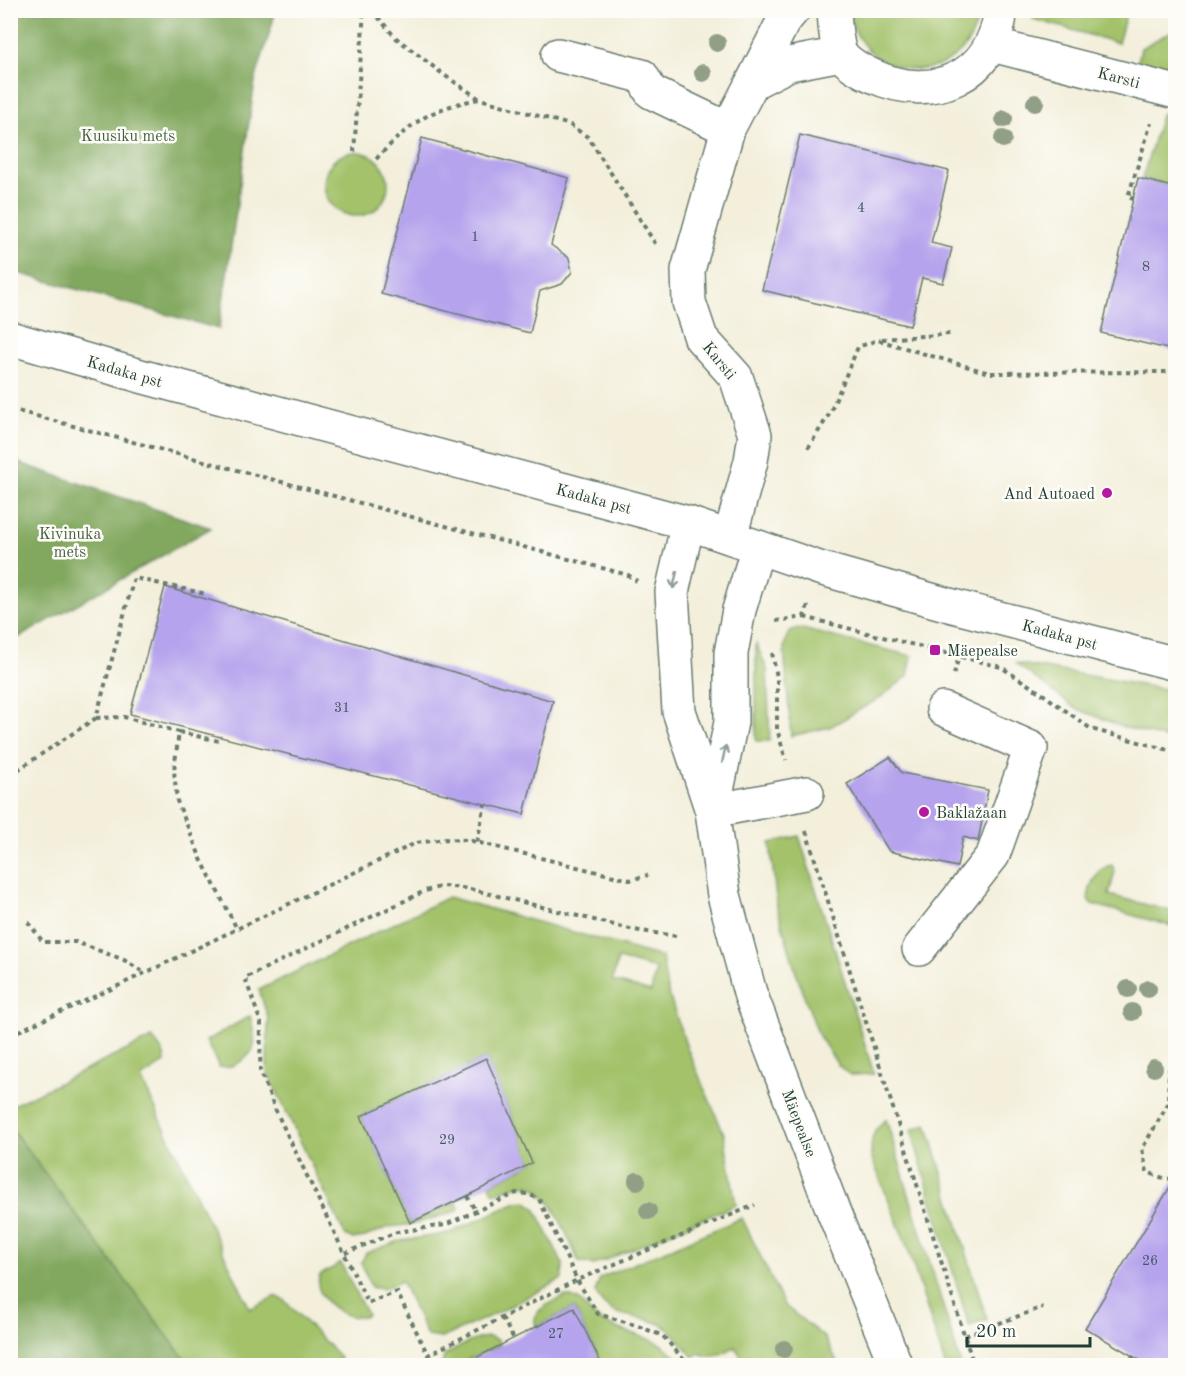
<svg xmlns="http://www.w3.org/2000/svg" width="1186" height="1376" font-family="'Old Standard TT',serif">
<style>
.green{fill:#a3c26a;stroke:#61804f;stroke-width:1.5;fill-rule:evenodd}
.forest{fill:#82a85e;stroke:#507249;stroke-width:1.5}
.building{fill:#b5a3ed}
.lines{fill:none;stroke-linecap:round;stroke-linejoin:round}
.minor-casing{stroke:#697b6e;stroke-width:36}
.major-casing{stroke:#697b6e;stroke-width:36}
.path{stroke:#697b6e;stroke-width:4;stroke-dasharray:4.5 4.5;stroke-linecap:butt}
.minor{stroke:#fff;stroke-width:33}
.major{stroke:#fff;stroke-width:33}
.tree{fill:#919f87}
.oneway{stroke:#8f9e9a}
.poi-dot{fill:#b5179e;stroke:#fdfcf7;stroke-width:2}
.labels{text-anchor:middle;stroke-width:5;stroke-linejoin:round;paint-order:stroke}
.number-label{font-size:14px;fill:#445662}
.street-label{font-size:16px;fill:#1f3d34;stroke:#fdfcf7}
.park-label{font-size:16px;fill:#405e42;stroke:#fdfcf7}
.poi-label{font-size:16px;fill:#1f3d34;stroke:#fdfcf7;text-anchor:start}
</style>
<rect width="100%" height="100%" fill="#fdfcf7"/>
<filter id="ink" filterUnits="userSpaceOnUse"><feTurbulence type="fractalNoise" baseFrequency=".0167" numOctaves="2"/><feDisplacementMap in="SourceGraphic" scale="12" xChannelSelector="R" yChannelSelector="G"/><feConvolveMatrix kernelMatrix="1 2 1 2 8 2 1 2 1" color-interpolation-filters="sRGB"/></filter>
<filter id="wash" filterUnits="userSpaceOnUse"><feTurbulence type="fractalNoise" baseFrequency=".008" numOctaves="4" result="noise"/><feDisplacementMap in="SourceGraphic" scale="24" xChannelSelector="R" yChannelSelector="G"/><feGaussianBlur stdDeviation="1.35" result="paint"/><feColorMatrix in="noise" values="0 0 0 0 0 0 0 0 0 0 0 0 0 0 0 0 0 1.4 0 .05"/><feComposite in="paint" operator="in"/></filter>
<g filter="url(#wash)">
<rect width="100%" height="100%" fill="#f3efdb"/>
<path class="green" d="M 850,11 L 980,11 C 977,23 974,34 966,45 C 941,79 889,76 864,45 C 856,35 850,23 850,11 Z
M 1034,11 L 1034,10 L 1127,11 L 1118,43 L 1033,19 Z
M 1174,30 L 1175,30 L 1175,76 L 1137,66 L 1141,48 Z
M 1162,113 L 1175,116 L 1175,188 L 1142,179 Z
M324 184a32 32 0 1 1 64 0a32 32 0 1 1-64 0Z
M 798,628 L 912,656 L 908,676 L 880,698 L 830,727 L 791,736 L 784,648 C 786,637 787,632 798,628 Z
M 756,643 L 767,669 L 770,741 L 756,741 Z
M 1015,663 L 1175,691 L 1175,741 L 1123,727 L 1075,708 Z
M 799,836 L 874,1074 L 850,1075 L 838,1065 L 819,1036 L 797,976 L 777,907 L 770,843 Z
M 1112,865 L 1115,871 L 1109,895 L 1175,912 L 1175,927 L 1092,904 L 1088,900 C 1089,886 1097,867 1112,865 Z
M 448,897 L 662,957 L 667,989 L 687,1048 L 724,1134 L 736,1205 L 594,1265 L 579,1262 C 568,1240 551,1186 524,1185 C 516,1184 505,1190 497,1193 L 493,1192 L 490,1185 L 532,1163 L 486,1058 L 361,1116 L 410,1223 L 456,1202 L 459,1208 L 457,1211 L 414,1224 L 389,1227 L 365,1237 L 353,1239 L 345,1235 L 267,1071 L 268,1018 L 259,990 ZM 618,959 L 656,969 L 651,992 L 612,981 Z
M 250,1016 C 255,1037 261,1051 238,1063 C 232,1067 227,1068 219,1067 L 206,1041 Z
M 152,1038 C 158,1045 165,1052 165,1062 L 141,1078 L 250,1309 L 276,1296 L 284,1300 L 340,1357 L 339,1364 L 336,1365 L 189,1365 L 11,1128 L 11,1106 Z
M 886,1119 L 961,1365 L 945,1365 L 909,1252 L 871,1156 C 871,1137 872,1132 886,1119 Z
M 927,1124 L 987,1320 L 969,1326 L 911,1130 Z
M 526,1201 L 535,1208 L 563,1264 L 562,1279 L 499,1312 L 442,1338 L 427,1336 L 401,1281 C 390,1287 384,1291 371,1287 L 361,1263 L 366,1253 L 399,1241 L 450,1233 L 517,1202 Z
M 742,1218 L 784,1305 L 825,1338 L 839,1365 L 747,1365 L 735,1347 C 722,1353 713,1361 699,1353 L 693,1357 C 683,1346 674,1330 660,1324 C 633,1312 611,1322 595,1292 L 600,1278 Z
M 341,1263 L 367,1315 C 349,1323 321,1304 318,1285 C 318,1281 319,1278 320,1275 Z
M 565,1296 C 583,1297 584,1310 598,1319 C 615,1330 635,1333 654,1341 C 666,1346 674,1354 683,1363 L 679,1366 L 602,1365 L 574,1308 L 536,1327 C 530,1309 552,1303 565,1296 Z
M 489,1337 L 497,1340 L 500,1345 L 456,1365 L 442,1365 L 444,1356 C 458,1348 472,1338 489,1337 Z"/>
<path class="forest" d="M 10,11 L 276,11 L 255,81 L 219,329 L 11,271 Z
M 11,460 L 211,528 L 11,642 Z
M 11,1128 L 189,1365 L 11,1365 Z"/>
<g id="blocks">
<path class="building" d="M 800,135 L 949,171 L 931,243 L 952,248 L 943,283 L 922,278 L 910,326 L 762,290 Z
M 422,138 L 569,178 L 551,245 L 569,258 L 572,272 L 562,284 L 540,291 L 530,333 L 381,294 Z
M 1138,178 L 1176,188 L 1176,351 L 1101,333 Z
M 165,587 L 553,701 L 524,814 L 130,714 Z
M 890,757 L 902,773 L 988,790 L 978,841 L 963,837 L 957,867 L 889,851 L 847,784 Z
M 486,1058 L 532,1163 L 467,1196 L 410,1223 L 361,1116 Z
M 1176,1177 L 1176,1365 L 1148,1365 L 1085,1328 Z
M 574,1308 L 602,1365 L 462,1365 L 536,1327 Z"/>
</g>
</g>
<g filter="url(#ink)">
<use href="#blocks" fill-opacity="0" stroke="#697b6e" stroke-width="1.5"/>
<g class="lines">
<defs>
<path id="minor" d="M 793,10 L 783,22 L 752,83 L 789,64 L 841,54
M 834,10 C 835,24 835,39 840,52 C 845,62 863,72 873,76 C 932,103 993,78 1001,10
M 992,45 L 1176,92
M 558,55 L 642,76 L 651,92 L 728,129
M 688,523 L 672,592 L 679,711 L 712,811 L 724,895 L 750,993 L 834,1213 L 896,1366
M 730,537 L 751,461 L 755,435 L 736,377 L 701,338 L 689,302 L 688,270 L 728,129 L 752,83
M 713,810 L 731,722 L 731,653 L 739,610 L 758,547
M 712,811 L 807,793
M 919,949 L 993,855 L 1031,748 L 943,709"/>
<path id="major" d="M 10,338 L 144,377 L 688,523 L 819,568 L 949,605 L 1176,664"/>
</defs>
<use href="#minor" class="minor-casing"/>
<use href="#major" class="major-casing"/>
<path class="path" d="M 372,10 L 395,37 L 444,75 L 480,99 L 570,125 L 589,138 L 656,245
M 354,152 L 364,10
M 376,159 C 412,122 428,109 479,99
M 1134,199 L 1128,197 L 1151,123
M 882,339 L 950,334
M 10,409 L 628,575 L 637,581
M 808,448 L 830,413 L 858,347 L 878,340 L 989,373 L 1176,372
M 804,617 L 1001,667 L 1044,695 L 1091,729 L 1176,752
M 776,621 L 804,617 L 808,605
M 772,653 L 777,677 L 777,729 L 786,760
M 954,674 L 959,656
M 96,718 L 124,717 L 179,732 L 174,770 L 177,801 L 201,859 L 237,929
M 179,732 L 219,741 L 220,736
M 10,775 L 96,718 L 134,578 L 206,594
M 806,831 L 974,1366
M 477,842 L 485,804
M 28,922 L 43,942 L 76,942 L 124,960 L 145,973
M 676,936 L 634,930 L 470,889 L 443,886 L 425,891 L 245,978 L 261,1023 L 260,1071 L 274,1107 L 368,1303 L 397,1292 L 428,1355 L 577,1280 L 755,1205
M 10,1035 L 120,985 L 416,843 L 445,839 L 468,840 L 630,880 L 648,875
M 1176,1060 L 1169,1070 L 1168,1104 L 1142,1149 L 1147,1172 L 1166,1179 L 1176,1178
M 467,1196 L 476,1212
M 345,1253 L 397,1232 L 445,1225 L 516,1193 L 528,1194 L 539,1199 L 577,1280 L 598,1314 L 638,1326 L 663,1336 L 685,1361
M 502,1318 L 514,1339
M 965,1336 L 1043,1307
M 1127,1366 L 1133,1356"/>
<use href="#minor" class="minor"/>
<use href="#major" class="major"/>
</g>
<g class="tree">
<circle cx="717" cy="43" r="9"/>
<circle cx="703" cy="73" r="9"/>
<circle cx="1035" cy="103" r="9"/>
<circle cx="1004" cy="119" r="9"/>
<circle cx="1003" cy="139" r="9"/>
<circle cx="1128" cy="989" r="9"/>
<circle cx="1148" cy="989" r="9"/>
<circle cx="1132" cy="1012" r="9"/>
<circle cx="1154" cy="1068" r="9"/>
<circle cx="637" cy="1181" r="9"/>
<circle cx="648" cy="1211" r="9"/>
<circle cx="784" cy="1349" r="9"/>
</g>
<defs><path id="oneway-shaft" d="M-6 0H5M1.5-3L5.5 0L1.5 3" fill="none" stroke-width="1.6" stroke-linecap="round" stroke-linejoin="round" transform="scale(1.5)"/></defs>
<g class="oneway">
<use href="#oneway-shaft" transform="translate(675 580) rotate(103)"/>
<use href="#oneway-shaft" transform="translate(724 754) rotate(-78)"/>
</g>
</g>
<g class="poi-dot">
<circle cx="1107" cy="493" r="6"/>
<rect x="929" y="644" width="12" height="12" rx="3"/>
<circle cx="924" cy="812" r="6"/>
</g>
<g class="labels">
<g class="number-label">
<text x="861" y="212">4</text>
<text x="475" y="241">1</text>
<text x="1146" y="271">8</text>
<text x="342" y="712">31</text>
<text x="447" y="1144">29</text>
<text x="1150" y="1265">26</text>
<text x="556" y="1338">27</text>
</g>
<g class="street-label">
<text transform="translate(1119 77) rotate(15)" y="6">Karsti</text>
<text transform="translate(720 360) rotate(51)" y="6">Karsti</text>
<text transform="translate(125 371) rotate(16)" y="6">Kadaka pst</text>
<text transform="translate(594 498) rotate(15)" y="6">Kadaka pst</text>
<text transform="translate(1060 634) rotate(15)" y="6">Kadaka pst</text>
<text transform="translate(800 1123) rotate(69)" y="6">Mäepealse</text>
</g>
<g class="park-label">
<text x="128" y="141">Kuusiku mets</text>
<text x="70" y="539">Kivinuka<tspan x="70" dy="18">mets</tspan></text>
</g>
<g class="poi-label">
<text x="1095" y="499" text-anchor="end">And Autoaed</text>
<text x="947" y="656">Mäepealse</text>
<text x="936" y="818">Baklažaan</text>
</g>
</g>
<rect width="1186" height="1376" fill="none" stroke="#fdfcf7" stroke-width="36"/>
<path d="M967 1337v9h123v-9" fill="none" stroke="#1f3d34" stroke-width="3"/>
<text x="976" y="1337" font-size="18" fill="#1f3d34" stroke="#fdfcf7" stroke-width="4.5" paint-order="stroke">20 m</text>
</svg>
